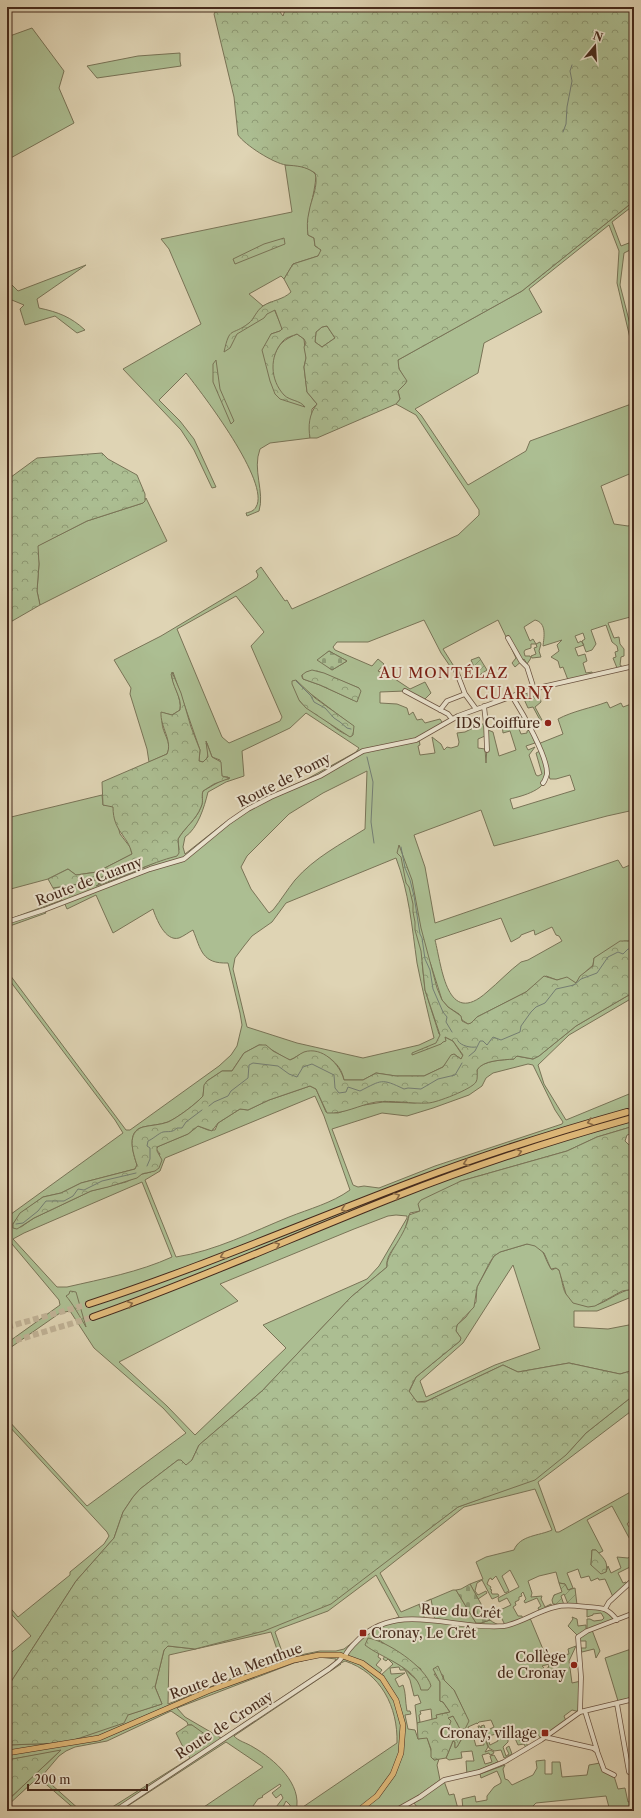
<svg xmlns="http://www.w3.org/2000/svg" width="641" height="1818" font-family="'Libre Caslon Text',serif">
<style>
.green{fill:#acbe92;stroke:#797457;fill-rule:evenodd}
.forest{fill:url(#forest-crowns);stroke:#797457;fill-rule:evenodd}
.cemetery{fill:url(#cemetery-stones);stroke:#797457}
.garden{fill:url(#garden-furrows);stroke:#797457}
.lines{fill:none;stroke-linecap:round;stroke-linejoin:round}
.stream{stroke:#747f75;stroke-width:1}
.highway-tunnel{stroke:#c0b296;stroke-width:6;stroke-dasharray:6 3;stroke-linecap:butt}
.minor-casing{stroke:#6c5442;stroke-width:5.5}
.major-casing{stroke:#462a1c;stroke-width:6}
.highway-casing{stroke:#462a1c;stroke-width:8}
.minor{stroke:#eae3ce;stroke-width:4}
.major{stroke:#e0ba7a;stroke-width:5}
.highway{stroke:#e0ba7a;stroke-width:6}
.oneway{stroke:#8b6b46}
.poi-dot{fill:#8f2418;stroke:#eae3ce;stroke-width:1.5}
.labels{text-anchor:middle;stroke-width:4;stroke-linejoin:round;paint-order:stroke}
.poi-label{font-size:14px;fill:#462a1c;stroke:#eae3ce;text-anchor:end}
.street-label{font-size:14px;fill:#462a1c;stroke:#eae3ce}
.neighbourhood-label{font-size:15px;letter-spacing:1px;fill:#7a1f14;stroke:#eae3ce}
.quarter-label{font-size:16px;letter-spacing:1px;fill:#7a1f14;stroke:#eae3ce}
</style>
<defs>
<pattern id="forest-crowns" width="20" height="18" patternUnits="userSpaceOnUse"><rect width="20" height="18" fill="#acbe92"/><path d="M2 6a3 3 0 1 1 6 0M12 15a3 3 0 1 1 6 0" fill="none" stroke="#8e9b76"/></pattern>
<pattern id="cemetery-stones" width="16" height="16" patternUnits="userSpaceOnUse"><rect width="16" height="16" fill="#acbe92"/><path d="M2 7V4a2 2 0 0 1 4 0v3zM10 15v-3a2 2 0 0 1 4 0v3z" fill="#8e9b76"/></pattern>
<pattern id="garden-furrows" width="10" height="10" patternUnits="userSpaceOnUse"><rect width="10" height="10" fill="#acbe92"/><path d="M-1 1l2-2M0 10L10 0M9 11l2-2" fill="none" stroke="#8e9b76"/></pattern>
</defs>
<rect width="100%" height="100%" fill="#dfd4b4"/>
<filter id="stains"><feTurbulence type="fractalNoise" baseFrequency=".005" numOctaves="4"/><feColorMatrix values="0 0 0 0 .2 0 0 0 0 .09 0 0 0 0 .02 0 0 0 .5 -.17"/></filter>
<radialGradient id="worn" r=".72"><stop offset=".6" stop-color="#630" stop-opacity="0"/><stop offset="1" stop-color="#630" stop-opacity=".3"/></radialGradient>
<path class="green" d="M 32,28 L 64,71 L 59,88 L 74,123 L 7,160 L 7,141 L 10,140 L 7,130 L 7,37 Z
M 180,53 L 180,61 L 181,66 L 97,78 L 87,66 L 138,56 Z
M 285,165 C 296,165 309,166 316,175 C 315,196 306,214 308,235 L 314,238 L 315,246 L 320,248 L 321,252 L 318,256 L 293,264 L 284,279 L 281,276 L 249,294 L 263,306 L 271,302 L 281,325 L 282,329 L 280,331 L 271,334 L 273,359 C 278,344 283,340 297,334 L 304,339 L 306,358 L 304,367 L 307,392 L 317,404 L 312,409 L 310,438 L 270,443 L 260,449 C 252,470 265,492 259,511 L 247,516 L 246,513 C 250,512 254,511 256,507 C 271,483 202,393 186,373 L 159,400 L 180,421 L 194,439 L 216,487 L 212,488 L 194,450 L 181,430 L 123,369 L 201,324 L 169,249 L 161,239 L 292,212 Z
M 634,201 L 634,205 L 612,222 L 621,246 L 634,241 L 634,248 L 624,253 L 620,285 L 634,340 L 634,355 L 617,283 L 619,251 L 609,225 L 529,289 L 542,312 L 484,343 L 478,373 L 415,409 L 421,415 L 468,485 L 526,451 L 530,441 L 634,403 L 634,472 L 601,486 L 614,524 L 628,526 L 634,524 L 634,616 L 608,623 L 614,638 L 619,637 L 620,644 L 624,649 L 624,656 L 621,657 L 620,665 L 623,667 L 617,668 L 613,658 L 616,657 L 615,652 L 618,651 L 617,646 L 612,642 L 606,625 L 591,630 L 596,644 L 592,650 L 586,652 L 582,641 L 585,639 L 583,633 L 575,636 L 578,643 L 581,641 L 584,645 L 575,648 L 578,656 L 585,654 L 587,661 L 583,663 L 586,673 L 592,672 L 593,675 L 568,680 L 563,667 L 560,668 L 558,661 L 551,657 L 559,651 L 557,645 L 562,640 L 543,646 C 544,637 547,623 535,620 L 524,627 L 530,641 L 533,639 L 536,644 L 540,642 L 541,644 L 539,651 L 541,657 L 532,658 L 531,656 L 536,654 L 534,648 L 537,647 L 536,644 L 531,644 L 531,648 L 525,650 L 524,652 L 525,656 L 530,656 L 531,658 L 527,664 L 524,659 L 515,667 L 512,663 L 516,658 L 498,620 L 443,649 L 455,668 L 452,669 L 441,653 L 424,620 L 368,642 L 337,642 L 333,647 L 335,650 L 372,666 L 378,659 L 384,664 L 378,671 L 392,677 L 410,689 L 425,682 L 431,693 L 423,701 L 405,691 L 380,692 L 380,703 L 397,704 L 407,708 L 409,715 L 413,712 L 417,720 L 422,719 L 425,723 L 440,719 L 444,725 L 419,739 L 420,745 L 418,746 L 420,755 L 435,753 L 432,737 L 441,744 L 444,750 L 447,747 L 451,748 L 458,746 L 459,742 L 457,733 L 465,732 L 473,728 L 472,723 L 476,722 L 478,726 L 485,723 L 485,736 L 478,739 L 478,748 L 485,749 L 486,763 L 488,730 L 493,732 L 499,756 L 516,750 L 510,731 L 503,733 L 502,725 L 505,723 L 504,720 L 509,719 L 512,727 L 519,725 L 517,718 L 522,716 L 529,726 L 519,729 L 521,734 L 527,733 L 527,731 L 530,730 L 535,743 L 526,746 L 528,750 L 535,747 L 529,755 L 536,775 L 538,776 L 542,774 L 536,753 L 540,751 C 542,758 546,766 547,773 C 548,790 522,796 510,799 L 513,809 L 575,790 L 570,775 L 556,779 L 550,779 L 538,744 L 563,734 L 558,719 C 573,711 591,708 607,702 L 610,708 L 621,703 L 623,707 L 634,703 L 634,810 L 607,816 L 494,846 L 481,810 L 414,835 L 425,867 L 435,923 L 618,860 L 623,868 L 630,865 L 634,874 L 634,936 L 629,941 L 624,941 L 594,958 L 593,965 L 581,976 L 576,983 C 567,980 568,977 557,980 L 546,976 L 526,992 L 477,1017 L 471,1024 L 468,1024 L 462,1020 L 459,1014 L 448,1007 L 442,1000 L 430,962 L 422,962 L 425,990 L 439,1034 L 453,1041 L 463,1056 L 461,1059 L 454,1054 L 443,1067 L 424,1076 L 396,1076 L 376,1073 L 363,1080 L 344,1080 C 341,1062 322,1049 304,1053 C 299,1054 295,1058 290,1060 C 281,1057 266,1044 259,1045 L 244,1053 L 232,1071 L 222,1071 L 207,1081 L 204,1087 L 203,1096 C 196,1104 177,1118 168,1122 C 160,1125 151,1125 143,1127 C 126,1131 133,1153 137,1165 L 135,1169 L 81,1183 L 61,1193 L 43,1197 L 21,1213 L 13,1224 L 21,1227 L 34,1218 L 91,1191 L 126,1182 L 142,1174 L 151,1172 L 160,1154 L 156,1149 L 159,1146 L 188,1134 L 198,1126 L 208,1130 L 215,1130 L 218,1123 L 240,1109 L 248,1110 L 269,1100 L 310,1086 L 316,1089 L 326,1112 L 338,1113 L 358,1106 L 383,1102 L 415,1103 L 455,1093 L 464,1090 L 477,1074 L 477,1068 C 487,1060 502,1060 514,1059 L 516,1056 L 533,1059 L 539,1056 L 576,1026 L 634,992 L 634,997 L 569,1035 L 538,1065 L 544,1084 L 566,1120 L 634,1092 L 634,1126 L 597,1137 L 567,1151 L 461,1181 L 419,1205 L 420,1211 L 410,1213 C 407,1220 406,1228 403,1235 C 397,1245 385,1255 387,1267 L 351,1297 L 262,1391 L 199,1445 L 192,1460 L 186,1466 L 182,1461 L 178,1460 L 140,1489 L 133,1497 L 123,1512 L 114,1538 L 76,1581 L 7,1688 L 7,1656 L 31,1636 L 7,1609 L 7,1604 L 18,1617 L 70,1575 L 70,1572 L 104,1544 L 109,1536 L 107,1532 L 7,1424 L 7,1419 L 87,1506 L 186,1433 L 163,1408 L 94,1348 L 70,1311 L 60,1313 L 7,1350 L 7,1343 L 60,1305 L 59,1300 L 7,1238 L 7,1217 L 123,1133 L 115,1120 L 7,977 L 7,971 L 126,1130 L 130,1130 L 219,1066 L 231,1055 L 237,1046 L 242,1025 L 240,1013 L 228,963 C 202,964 201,950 193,930 C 189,932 184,936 179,938 C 165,942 156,918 153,909 L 113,933 L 96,895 L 67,909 L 64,902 L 44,910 L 46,913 L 7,927 L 7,920 L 62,900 L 53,888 L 91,882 L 126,865 L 130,865 L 98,884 C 126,878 153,863 179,850 L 178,839 C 185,827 196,820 201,807 C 204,801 201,796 203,791 L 224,779 L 229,779 L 228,777 L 222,777 L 220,760 L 212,757 L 207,743 L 206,743 C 208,750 210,758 203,762 L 199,761 L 200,750 L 173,672 L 171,674 C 173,685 182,699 180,710 L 172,715 L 164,713 C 164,716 162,719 162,722 C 162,734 173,742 167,754 L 149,762 L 147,749 L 130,694 L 131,688 L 114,660 L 161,636 L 248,584 L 257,578 L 258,575 L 256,571 L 261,567 L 285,601 L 287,600 L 292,609 L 458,535 L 476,518 L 479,515 L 479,510 L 416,415 L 396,404 L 400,399 L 398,391 L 405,384 C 406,375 396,370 398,360 L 522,291 ZM 236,596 L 264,632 L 251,646 L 282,717 L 280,721 L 229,743 L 222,737 L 177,629 ZM 329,651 L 347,661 L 332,670 L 319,659 ZM 317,671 L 359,688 L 353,700 L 320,685 L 303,679 L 302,677 L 302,675 ZM 307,691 L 353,726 L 352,736 C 339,734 329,722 319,715 C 311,710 305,708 299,700 ZM 306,713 L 359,748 L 356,752 L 307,779 L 254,803 L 223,824 L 185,854 L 183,847 L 185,837 C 198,828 204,808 208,792 L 226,782 L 244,776 L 242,751 L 290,728 ZM 367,771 L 365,829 C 341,844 314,858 295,880 C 287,890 281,900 273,910 L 269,913 L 251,889 L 241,867 L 247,856 L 289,814 L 323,793 ZM 396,858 C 409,892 412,927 417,963 C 422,988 428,1013 434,1038 L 419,1045 L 363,1058 L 297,1043 L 247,1027 L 233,969 L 235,958 L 244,946 L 252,936 L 272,922 L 286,903 ZM 501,918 L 511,942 L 520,937 L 521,935 L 534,930 L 535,935 L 552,927 L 556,935 L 559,936 L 562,941 L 528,960 L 521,962 C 509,971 499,982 487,992 C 447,1028 442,968 435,940 ZM 528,1064 L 533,1065 L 555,1110 L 563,1122 L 562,1124 L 435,1166 L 379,1188 L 364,1186 L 358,1187 L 353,1185 L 332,1129 L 382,1113 L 407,1116 L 433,1108 L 469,1095 L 482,1086 L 486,1078 L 493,1073 ZM 315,1096 L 324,1116 L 350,1190 C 332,1203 309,1209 289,1217 C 252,1232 215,1251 176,1257 L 145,1180 L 160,1171 L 165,1158 ZM 142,1182 L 172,1257 C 139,1272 102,1279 67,1287 L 57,1287 L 13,1239 L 24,1233 ZM 396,1215 L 407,1216 L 407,1218 L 379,1266 L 367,1279 L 263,1325 L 286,1348 L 195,1435 L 167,1406 L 119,1362 L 238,1301 L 220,1284 L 354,1229 L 388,1216 Z
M 86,265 L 37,299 L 39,308 C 58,312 71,317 85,330 L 77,333 L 55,316 L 25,325 L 20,309 L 24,305 L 7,298 L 7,280 L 18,291 Z
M 327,326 L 335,338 L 322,347 L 315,342 L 316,332 L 322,327 Z
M 146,498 L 167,541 L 40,605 L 37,591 L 39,564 L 37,546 L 87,521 L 143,503 Z
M 539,690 L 541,702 L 535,707 L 542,720 L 540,720 L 533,707 L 528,708 L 523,697 L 516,700 L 516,698 L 527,693 L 529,701 L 534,699 L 533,692 Z
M 102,795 L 103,805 L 113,806 L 120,834 L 130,847 L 132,854 L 97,872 L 76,875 L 68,869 L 48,879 L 7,890 L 7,818 Z
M 527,1244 C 546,1244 543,1259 552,1270 L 556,1268 L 559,1270 C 562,1277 562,1288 566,1294 C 568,1297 574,1300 577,1302 C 596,1316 614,1290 634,1289 L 634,1296 L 597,1311 L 574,1311 L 574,1327 L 608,1329 L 634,1324 L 634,1370 L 620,1374 L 569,1363 L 518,1372 L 503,1365 L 427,1401 L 417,1402 L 409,1392 L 416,1377 L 460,1341 L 460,1337 L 456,1331 L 457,1325 L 466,1317 L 476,1302 L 477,1287 L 494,1256 L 500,1252 ZM 513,1265 L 540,1349 L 495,1365 L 426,1397 L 420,1381 L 463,1343 Z
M 634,1395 L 634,1409 L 538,1482 L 554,1526 L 556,1532 L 559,1532 L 634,1490 L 634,1516 L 627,1524 L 634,1534 L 634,1547 L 612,1506 L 587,1520 L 603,1551 L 599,1553 L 596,1550 L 592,1550 L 591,1565 L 606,1572 L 608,1566 L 611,1573 L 621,1568 L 617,1557 L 628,1558 L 634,1554 L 634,1556 L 630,1558 L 634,1569 L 632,1566 L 618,1573 L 623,1583 L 626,1582 L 628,1584 L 613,1597 L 605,1579 L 599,1580 L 598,1578 L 591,1581 L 589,1576 L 581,1578 L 578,1569 L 567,1573 L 573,1588 L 568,1590 L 565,1584 L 559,1583 L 556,1572 L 539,1576 L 528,1581 L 532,1593 L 531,1597 L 542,1596 L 541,1599 L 545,1607 L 551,1604 L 552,1607 L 540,1612 L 538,1608 L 541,1606 L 537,1598 L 525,1603 L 524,1601 L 526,1599 L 523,1592 L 521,1594 L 522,1596 L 519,1597 L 519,1600 L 515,1602 L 516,1605 L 513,1607 L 518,1616 L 522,1616 L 523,1619 L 505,1625 L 498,1611 L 511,1605 L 507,1598 L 499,1602 L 498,1598 L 519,1587 L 510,1570 L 502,1576 L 509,1591 L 505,1593 L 496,1576 L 492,1580 L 491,1578 L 489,1579 L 487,1584 L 491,1587 L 490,1589 L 492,1590 L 491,1591 L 492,1594 L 498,1594 L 499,1596 L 492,1599 L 482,1580 L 477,1583 L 475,1591 L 478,1595 L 486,1591 L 487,1593 L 478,1599 L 470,1584 L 483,1579 L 476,1562 L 486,1557 L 514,1550 C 520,1535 539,1536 552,1530 L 535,1489 L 464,1507 L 380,1573 L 401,1612 L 453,1590 L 456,1590 L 476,1623 L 481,1623 L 490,1620 C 504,1631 514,1623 530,1618 L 545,1654 L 544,1660 L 549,1664 L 542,1666 L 545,1669 L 548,1668 L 549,1665 L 553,1668 L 555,1666 L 554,1664 L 566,1662 L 564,1655 L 569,1654 L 568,1649 L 576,1646 L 569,1661 L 572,1683 L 581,1681 L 580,1712 L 572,1710 L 564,1716 L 566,1721 L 541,1739 L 537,1733 L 529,1728 L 519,1731 L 518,1735 L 520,1741 L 525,1741 L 528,1746 L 526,1748 L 524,1744 L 518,1745 L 513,1734 L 508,1735 L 508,1742 L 503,1747 L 506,1756 L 509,1754 L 506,1748 L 509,1746 L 512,1754 L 504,1758 L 501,1750 L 494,1751 L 489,1748 L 486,1740 L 488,1739 L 490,1745 L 498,1741 L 496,1734 L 485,1737 L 481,1726 L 484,1725 L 486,1731 L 494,1727 L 491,1720 L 479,1722 L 477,1724 L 477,1723 L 468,1727 L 471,1734 L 480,1733 L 478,1726 L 480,1726 L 483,1735 L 474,1739 L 476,1746 L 484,1745 L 483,1739 L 485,1739 L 488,1747 L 485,1752 L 490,1750 L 494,1752 L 493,1754 L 490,1755 L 489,1753 L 482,1755 L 485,1764 L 492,1762 L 490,1756 L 494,1755 L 498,1762 L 467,1775 L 466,1761 L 474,1761 L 472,1751 L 461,1752 L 462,1758 L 449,1760 L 446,1758 L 453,1741 L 455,1741 L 455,1747 L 457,1747 L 461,1740 L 459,1733 L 448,1739 L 443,1737 L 441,1729 L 448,1718 L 453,1716 L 455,1719 L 468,1720 L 454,1690 L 444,1680 L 443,1675 L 434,1674 L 440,1682 L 440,1701 L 443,1702 L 450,1712 L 437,1715 L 437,1718 L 432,1720 L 431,1709 L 420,1711 L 421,1714 L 419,1715 L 420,1722 L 417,1723 L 415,1705 L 421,1703 L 418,1695 L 414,1696 L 410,1680 L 405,1670 L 400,1670 L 399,1667 L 390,1668 L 391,1674 L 405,1673 L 395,1679 L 399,1687 L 403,1685 C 406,1693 405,1700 407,1711 L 410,1711 L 411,1714 L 405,1715 L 408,1729 L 415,1730 L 418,1739 L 427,1737 L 434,1760 L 439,1759 L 437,1765 L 440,1780 L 412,1800 L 391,1811 L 297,1811 L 397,1743 C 398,1707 381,1673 345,1661 L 341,1663 L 335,1661 L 336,1659 L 318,1657 L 294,1663 L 177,1708 L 185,1717 L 221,1738 L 335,1662 L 341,1664 L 234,1736 C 238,1741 247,1743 253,1747 C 274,1759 303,1784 296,1811 L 292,1811 L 290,1805 L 286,1801 L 281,1811 L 273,1811 L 283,1798 L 281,1794 L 276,1798 L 272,1793 L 281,1786 L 280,1784 L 262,1796 L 263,1797 L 258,1799 L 253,1806 L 256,1811 L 198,1811 L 263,1767 L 226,1742 L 120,1811 L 106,1811 L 190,1758 L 186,1753 L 190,1752 L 192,1725 L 188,1725 L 187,1722 L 171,1711 L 107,1741 L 75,1747 L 66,1751 L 59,1756 L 42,1776 L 81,1811 L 77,1811 L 40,1779 L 32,1783 L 7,1806 L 7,1801 L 60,1751 L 7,1760 L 7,1745 L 65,1743 L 127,1715 L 162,1704 L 155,1687 L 164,1650 L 168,1646 L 195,1649 L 373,1571 L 458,1507 L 490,1495 L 566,1455 L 586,1433 ZM 376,1575 L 399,1617 L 371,1628 L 344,1649 L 336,1651 L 320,1651 L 305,1654 L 285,1660 L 275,1632 L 279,1629 L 328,1611 ZM 431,1599 L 435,1621 L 426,1621 L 419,1605 ZM 271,1632 L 281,1661 L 242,1674 L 168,1704 L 169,1655 ZM 379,1640 L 421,1669 L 419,1682 L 401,1666 L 385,1656 L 383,1659 L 386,1661 L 388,1659 L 393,1664 L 380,1676 L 378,1675 L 382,1670 L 376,1665 L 381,1659 L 378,1657 L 379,1653 Z
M 587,1607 L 605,1609 L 616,1619 L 587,1631 L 587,1619 L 590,1619 L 594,1621 L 602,1620 L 604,1618 L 601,1613 L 593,1614 L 593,1615 L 587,1617 Z
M 572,1617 L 577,1619 L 578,1626 L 586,1625 L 586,1631 L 578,1636 L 568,1626 L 573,1619 Z
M 592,1630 L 600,1651 L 596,1658 L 594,1649 L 582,1652 L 579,1648 L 586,1648 L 586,1641 L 578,1641 L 578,1637 Z
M 634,1648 L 634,1698 L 618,1701 L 605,1658 Z
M 545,1760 L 545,1774 L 552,1774 L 552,1762 L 560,1762 L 562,1777 L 587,1775 L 589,1765 L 600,1763 L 603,1770 L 614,1776 L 618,1789 L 625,1788 L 628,1802 L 634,1801 L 634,1811 L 610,1811 L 606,1796 L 536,1803 L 528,1811 L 420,1811 L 414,1803 L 444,1781 L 449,1795 L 454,1794 L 458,1809 L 463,1809 L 462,1799 L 475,1796 L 476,1802 L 487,1800 L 487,1796 L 494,1787 L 501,1783 L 501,1780 L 497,1771 L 481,1778 L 480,1774 L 505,1765 L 503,1769 L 505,1779 L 508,1780 L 512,1785 L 533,1775 L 537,1768 L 536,1761 Z"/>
<path class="forest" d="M 218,7 L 276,7 L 283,16 L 286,7 L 634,7 L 634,201 L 522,291 L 398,360 L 399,369 L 407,381 L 405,384 L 398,391 L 400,399 L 396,404 L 317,438 L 310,438 C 308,426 309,414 317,404 L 307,392 L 304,367 L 306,358 L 304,347 L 306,343 L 304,339 L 297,334 C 293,336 286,337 283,341 C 269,356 270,380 284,395 C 290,401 300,400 305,407 L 280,399 L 275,394 L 270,381 L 262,350 L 271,334 L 280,331 L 282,329 L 275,310 L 267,314 L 264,318 L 237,334 L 230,348 L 224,352 C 230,325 231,337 249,323 C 254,319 256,311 263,306 C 272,300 283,300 291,292 L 284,279 L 293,264 L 318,256 L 321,250 L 315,246 L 314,238 L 308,235 C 307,227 307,220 309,212 C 311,199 319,186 315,173 C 305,166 297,166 286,165 C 273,163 245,145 238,135 L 234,97 L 214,14 ZM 327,326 L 335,338 L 322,347 L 315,342 L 316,332 L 322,327 Z
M 284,238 L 285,244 L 235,264 L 233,259 L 264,244 Z
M 216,360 L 220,389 L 234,421 L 231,424 L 213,382 L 213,364 Z
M 102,453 L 108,459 L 137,475 L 145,494 L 145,501 L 143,503 L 87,521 L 38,546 L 39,564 L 37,591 L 40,605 L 7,624 L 7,480 L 37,458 Z
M 312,670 L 324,673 L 359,688 L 361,691 L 357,702 L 320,685 L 303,679 L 302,675 L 306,672 Z
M 172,672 L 181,693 L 191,727 L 200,750 L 199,761 L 203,762 L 208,757 L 206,741 L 212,757 L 221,762 L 222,776 L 230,778 L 214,784 L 203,791 C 201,796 204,801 201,807 C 196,820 185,827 178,839 L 179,853 L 177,856 C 149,863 124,877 96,886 L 130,865 L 126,865 L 91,882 L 53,888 L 48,879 L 68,869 L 76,875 L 97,872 L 132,854 C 128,835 113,832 113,807 L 103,805 L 102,782 L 167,754 C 173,741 160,727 161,712 L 172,715 L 180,710 C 183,697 170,685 172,672 Z
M 296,680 L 315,698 L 354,726 L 353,735 L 350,737 L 306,708 L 299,700 L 292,684 L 292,681 Z
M 399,845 L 412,880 L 421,928 L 437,988 L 442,1000 L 448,1007 L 461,1016 L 462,1021 L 468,1024 L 471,1023 L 477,1017 L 526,992 L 544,976 L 557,980 L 567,977 L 576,983 L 580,976 L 593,966 L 594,958 L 617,943 L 620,941 L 629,941 L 634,936 L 634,992 L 576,1026 L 539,1056 L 533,1059 L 517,1056 L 514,1059 C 503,1060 483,1060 477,1070 C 477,1073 478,1079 476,1082 C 472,1089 436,1103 428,1103 C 411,1104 393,1100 376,1102 C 359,1105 345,1114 327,1113 L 316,1089 L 310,1086 L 269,1100 L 248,1110 L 240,1109 L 218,1123 L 212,1131 L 198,1126 L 188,1134 L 157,1147 L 157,1151 L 162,1160 L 159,1168 L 155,1171 L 142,1174 L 137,1178 L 108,1187 L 91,1191 L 34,1218 L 17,1229 L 13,1228 L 13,1224 L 20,1213 L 43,1197 L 61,1193 L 81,1183 L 135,1169 L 137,1165 C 133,1153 126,1132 143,1127 C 151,1125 160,1125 168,1122 C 177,1118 196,1104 203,1096 L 204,1085 L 207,1081 L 222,1071 L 232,1071 L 244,1053 L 259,1045 L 266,1045 L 273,1051 L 290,1060 C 296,1058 299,1054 304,1052 C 322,1046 340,1064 344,1080 L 363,1080 L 376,1073 L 396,1076 L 424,1076 L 443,1067 L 451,1055 L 454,1054 L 461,1059 L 463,1055 L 453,1041 L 445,1037 L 446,1041 L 443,1042 L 441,1044 L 412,1055 L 412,1053 L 436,1043 L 440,1035 L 425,990 L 421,951 L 415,930 L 415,922 L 413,912 L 413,904 L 409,887 L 406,883 L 401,857 L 397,853 Z
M 634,1126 L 634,1133 L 627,1135 L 625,1141 L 630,1146 L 634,1144 L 634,1289 L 622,1291 L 595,1306 L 588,1307 L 573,1303 L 566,1294 L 559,1270 L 556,1268 L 551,1269 L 544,1253 L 535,1246 L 527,1244 L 500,1252 L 494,1256 L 490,1262 L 477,1287 L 474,1307 L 457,1325 L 456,1331 L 461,1338 L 460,1341 L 416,1377 L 409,1391 L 417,1402 L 425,1402 L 503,1365 L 518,1372 L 569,1363 L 620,1374 L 634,1370 L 634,1395 L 586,1433 L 566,1455 L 535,1480 L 458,1507 L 331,1604 L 264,1631 L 195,1649 L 168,1646 L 164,1650 L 155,1687 L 162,1704 L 128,1715 L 124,1723 L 65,1743 L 7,1745 L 7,1688 L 76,1581 L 114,1538 L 123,1512 L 133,1497 L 140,1489 L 178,1460 L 181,1460 L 186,1465 L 192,1460 L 199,1445 L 262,1391 L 351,1297 L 387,1267 C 385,1255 407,1234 409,1215 L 420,1211 L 418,1204 L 421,1200 L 461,1181 L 567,1151 L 597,1137 Z
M 70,1291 L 76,1292 L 86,1327 C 82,1320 71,1301 66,1296 L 69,1294 Z
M 592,1550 L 596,1550 C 602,1557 609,1561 606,1572 L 601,1574 L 591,1565 Z
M 368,1638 C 387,1641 426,1667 431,1686 L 428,1690 L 421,1690 C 416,1667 381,1658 365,1645 Z
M 438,1666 L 444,1680 L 454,1690 L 469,1721 L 465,1729 L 460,1729 L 453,1716 L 448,1718 L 451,1721 L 448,1729 L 441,1729 L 443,1737 L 448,1739 L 452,1735 L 459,1733 L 461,1740 L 457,1747 L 455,1748 L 455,1742 L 453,1741 L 446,1758 L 434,1760 L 431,1757 L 431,1749 L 427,1738 L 418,1739 L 417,1723 L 437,1718 L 436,1715 L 450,1712 L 443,1702 L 440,1701 L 440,1682 L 433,1669 Z
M 188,1725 L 192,1725 L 206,1735 L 201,1744 L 186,1753 L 176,1733 Z
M 61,1750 L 7,1801 L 7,1760 Z"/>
<path class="cemetery" d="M 329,651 L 347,661 L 332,670 L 317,660 Z
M 470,1584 L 490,1620 L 481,1623 L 476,1623 L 456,1590 L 461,1589 Z"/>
<path class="garden" d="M 479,657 L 487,670 L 478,676 L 471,660 Z
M 559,1583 L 565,1584 L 568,1590 L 575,1588 L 577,1605 L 568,1604 L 564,1594 L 561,1596 L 564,1605 L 553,1604 L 552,1600 L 554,1595 L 562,1592 Z"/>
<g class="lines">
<path class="stream" d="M 563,132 L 566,124 L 567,107 L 572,81 L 570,71 L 572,65
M 296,681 L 311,696 L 314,702 L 325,708 L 334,718 L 340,722 L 347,728 L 351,729
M 367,757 L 373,782 L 371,822 L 374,843
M 401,847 L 405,868 L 410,880 L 414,896 L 420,934 L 422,938 L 425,959 L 430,970 L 433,989 L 443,1012 L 447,1017 L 446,1022 L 452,1032
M 458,1041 C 461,1046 471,1048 476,1047
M 469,1056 L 475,1051 L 480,1041 L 483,1041 L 487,1045 L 493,1037 L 501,1040 L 520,1032 L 521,1026 L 531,1012 L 536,1007 L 545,1003 L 556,989 L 574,985 L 581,979 L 597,973 L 608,957 L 618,952 L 623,954 L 628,949 L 631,949 L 634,947
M 209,1106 L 214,1102 L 228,1096 L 231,1091 L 248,1078 L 249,1065 L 253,1063 L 278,1066 L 289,1074 L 297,1077 L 303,1067 L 312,1064 L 334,1075 L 335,1088 L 339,1093 L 346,1092 L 348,1087 L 360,1091 C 382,1080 381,1078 404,1089 L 408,1088 L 421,1089 L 438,1079 L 455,1075 L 462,1063
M 147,1166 L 150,1159 L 150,1148 L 147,1146 L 148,1141 C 153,1139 159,1133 163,1132 C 169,1131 172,1133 177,1128 L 182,1128 L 186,1122 L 202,1110
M 16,1224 L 23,1223 L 38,1211 L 46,1201 L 64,1201 L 73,1196 L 78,1189 L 84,1190 L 102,1181 L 136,1173"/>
<path class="highway-tunnel" d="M 627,1112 L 634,1110
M 7,1327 L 89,1304
M 7,1343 L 93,1317"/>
<defs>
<path id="minor" d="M 508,638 L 521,661 L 527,667 L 534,689
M 455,668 L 465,694
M 405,691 L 448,714 L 452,719
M 512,696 C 522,712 548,757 547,774 C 546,777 545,781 543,783
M 484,706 L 486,724 L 487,750
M 440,710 L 447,701 L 465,694 L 476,709
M 7,922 L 44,910 L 150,869 L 184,859 L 229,822 L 248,809 L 271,797 L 320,776 L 363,751 L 416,740 L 458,716 L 529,690 L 634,666
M 605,1609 L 609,1602 L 634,1579
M 345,1656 C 348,1649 355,1643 360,1638 C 401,1601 456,1631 504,1626 C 522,1623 537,1611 555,1607 C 566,1604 577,1606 588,1607 C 602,1608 607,1607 617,1620
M 617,1704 L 629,1772
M 585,1711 L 597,1750
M 580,1712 L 581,1677 L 578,1637 L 587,1631 L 634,1613
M 545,1737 L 593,1748 L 597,1751 L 604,1770 L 614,1775
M 115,1811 L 329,1669 L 339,1661 L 343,1656
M 395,1811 L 420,1797 L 444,1780 L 479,1772 L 504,1762 L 541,1740 L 580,1712 L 634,1699"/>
<path id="major" d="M 7,1753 L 99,1738 L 208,1691 L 294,1660 L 319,1655 L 340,1655 L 362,1663 L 382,1678 L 396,1700 L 403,1725 L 401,1753 L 393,1774 L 377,1796 L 358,1811"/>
<path id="highway" d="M 89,1304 C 200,1268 308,1221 417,1180 C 486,1154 556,1132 627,1112
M 93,1317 C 196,1281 295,1236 397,1196 C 473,1166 550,1141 629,1119"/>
</defs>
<use href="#minor" class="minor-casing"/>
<use href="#major" class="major-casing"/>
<use href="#highway" class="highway-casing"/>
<use href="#minor" class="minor"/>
<use href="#major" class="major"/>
<use href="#highway" class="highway"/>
</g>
<defs><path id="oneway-chevron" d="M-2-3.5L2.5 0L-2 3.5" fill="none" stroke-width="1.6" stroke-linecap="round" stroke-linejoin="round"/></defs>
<g class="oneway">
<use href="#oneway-chevron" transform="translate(590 1122) rotate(164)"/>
<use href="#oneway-chevron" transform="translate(519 1152) rotate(-18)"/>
<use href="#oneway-chevron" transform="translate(466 1163) rotate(161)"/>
<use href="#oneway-chevron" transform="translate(397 1196) rotate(-21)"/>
<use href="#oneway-chevron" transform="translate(344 1209) rotate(159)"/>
<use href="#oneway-chevron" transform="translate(277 1245) rotate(-23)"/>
<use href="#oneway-chevron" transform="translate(223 1256) rotate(159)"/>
<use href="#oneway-chevron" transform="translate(130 1304) rotate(-20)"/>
</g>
<g class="poi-dot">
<circle cx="548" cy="723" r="4"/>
<rect x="359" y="1629" width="8" height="8" rx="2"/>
<circle cx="574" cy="1665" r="4"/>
<rect x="541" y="1729" width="8" height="8" rx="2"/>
</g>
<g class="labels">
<g class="poi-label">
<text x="540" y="728">IDS Coiffure</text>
<text x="371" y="1638" text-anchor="start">Cronay, Le Crêt</text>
<text x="566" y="1662">Collège<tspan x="566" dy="16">de Cronay</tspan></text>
<text x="537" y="1738">Cronay, village</text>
</g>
<g class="street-label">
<text transform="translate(284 780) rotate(-27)" y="5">Route de Pomy</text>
<text transform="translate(89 881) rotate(-21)" y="5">Route de Cuarny</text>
<text transform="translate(461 1611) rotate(3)" y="5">Rue du Crêt</text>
<text transform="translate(236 1671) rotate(-20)" y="5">Route de la Menthue</text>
<text transform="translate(224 1725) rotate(-33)" y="5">Route de Cronay</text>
</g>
<g class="neighbourhood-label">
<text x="444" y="678">AU MONTÉLAZ</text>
</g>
<g class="quarter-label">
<text x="515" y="699">CUARNY</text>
</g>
</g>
<rect width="641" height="1818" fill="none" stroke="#dfd4b4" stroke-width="24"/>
<rect x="8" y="8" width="625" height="1802" fill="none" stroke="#462a1c" stroke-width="2"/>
<rect x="12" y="12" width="617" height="1794" fill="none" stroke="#462a1c"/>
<g transform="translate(595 46) rotate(18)" stroke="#eae3ce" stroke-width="3" paint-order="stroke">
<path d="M0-3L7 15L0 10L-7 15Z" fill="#462a1c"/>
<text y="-6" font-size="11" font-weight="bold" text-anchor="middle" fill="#462a1c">N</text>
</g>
<path d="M28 1784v6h119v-6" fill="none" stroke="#462a1c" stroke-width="2"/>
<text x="34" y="1784" font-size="12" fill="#462a1c" stroke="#eae3ce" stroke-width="3" paint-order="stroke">200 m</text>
<rect width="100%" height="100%" filter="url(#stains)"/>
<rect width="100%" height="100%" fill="url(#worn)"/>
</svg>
